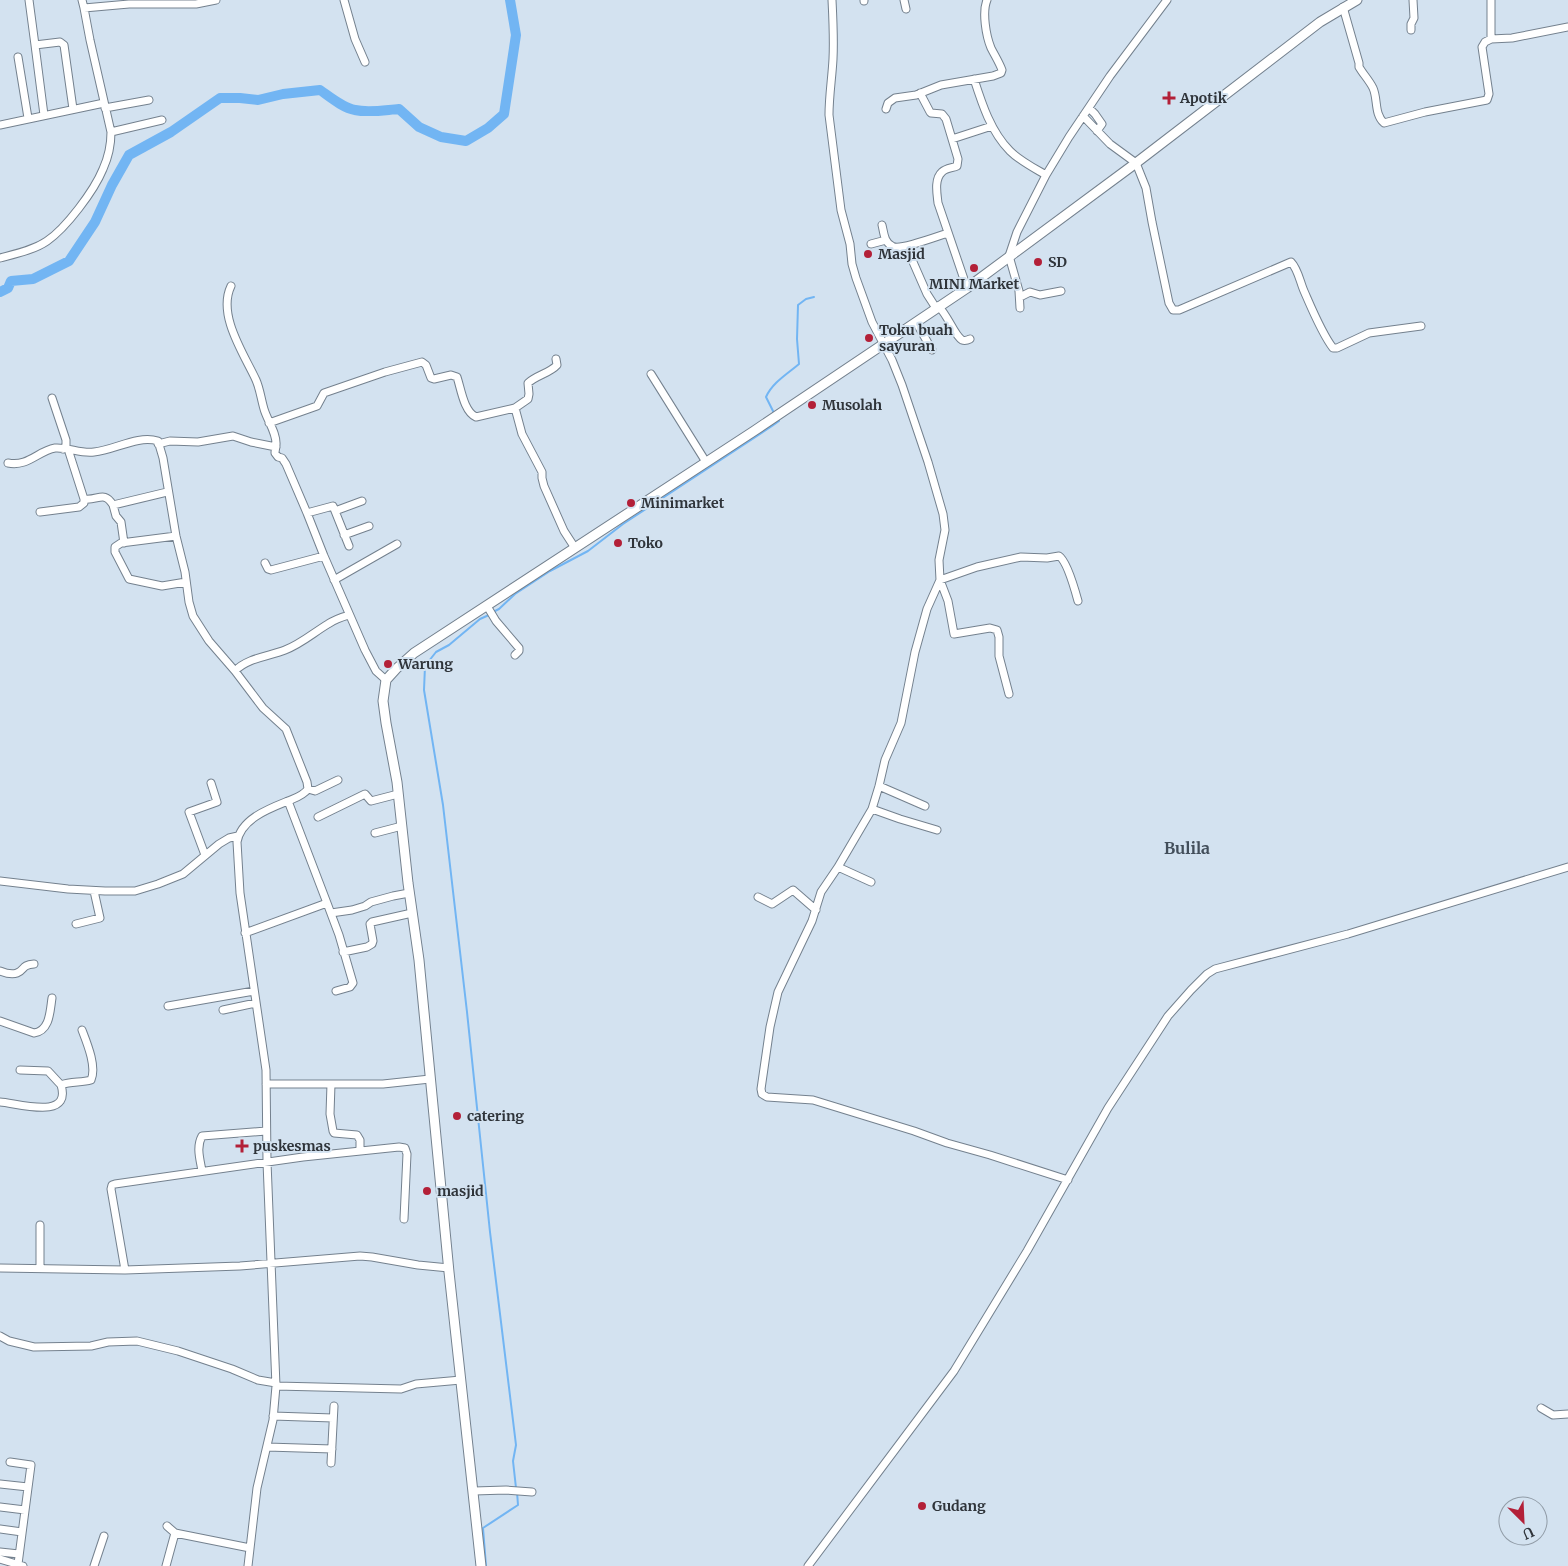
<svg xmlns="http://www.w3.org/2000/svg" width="1568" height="1566" font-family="Merriweather,serif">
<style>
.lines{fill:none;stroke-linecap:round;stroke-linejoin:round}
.stream{stroke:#72b5f3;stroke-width:2}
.river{stroke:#72b5f3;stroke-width:10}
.minor-casing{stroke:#74818e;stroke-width:9}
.tertiary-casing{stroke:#74818e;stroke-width:11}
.minor{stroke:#fff;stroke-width:7}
.tertiary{stroke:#fff;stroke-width:9}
.poi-dot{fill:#b32038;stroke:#d3e2f0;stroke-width:2}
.labels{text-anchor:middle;stroke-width:4;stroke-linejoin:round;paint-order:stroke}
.poi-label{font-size:14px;font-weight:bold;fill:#2f343a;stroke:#d3e2f0;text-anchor:start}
.quarter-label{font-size:16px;font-weight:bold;fill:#424e5a;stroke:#d3e2f0}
</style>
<rect width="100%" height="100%" fill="#d3e2f0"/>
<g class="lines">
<path class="stream" d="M 774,413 L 766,397 C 772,383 787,374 799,364 L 797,339 L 798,305 L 806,299 L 814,297
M 493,612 L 499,609 L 515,594 L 550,571 L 588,551 L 623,524 L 772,426 L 779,421 L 778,419
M 489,615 L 480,619 L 449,645 L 436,652 L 425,666 L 424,690 L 443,805 L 467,1012 L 490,1232 L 516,1445 L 513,1461 L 516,1488
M 486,1566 L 483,1528 L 518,1505 L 517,1492"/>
<path class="river" d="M 0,292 L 8,288 L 11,281 L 33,279 L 69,261 L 95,222 L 112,185 L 129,155 L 171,132 L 220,98 L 240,98 L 258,100 L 283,94 L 320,90 C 330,97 343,108 355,110 C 369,113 385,110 399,109 L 419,127 L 441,137 L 466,141 L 488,128 L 504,114 L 516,35 L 510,0"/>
<defs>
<path id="minor" d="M 29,0 L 35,45
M 82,0 L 84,8 L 129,4 L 196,4 L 216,0
M 344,0 L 355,39 L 365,62
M 832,0 C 833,20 834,39 833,59 C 832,78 829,96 829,115 L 841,210 L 850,244 L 852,264 L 856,278 L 872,322 L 892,360 L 902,385 L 928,462 L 943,514 L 945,530 L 939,560 L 940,580 L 927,609 L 915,652 L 901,723 L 885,760 L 879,786 L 872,809 L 838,867 L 821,892 L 812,921 L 778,992 L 770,1027 L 761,1089 L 762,1094 L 767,1097 L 813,1100 L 914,1131 L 947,1143 L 990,1155 L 1068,1180
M 864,0 L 864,1
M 904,0 L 906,9
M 1491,0 L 1491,39 L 1512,38 L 1568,27
M 1343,7 L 1359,63 L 1359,67 C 1363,74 1369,80 1373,88 C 1378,99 1374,114 1384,123 L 1425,112 L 1487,100 L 1489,94 L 1482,47 L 1485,42 L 1491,39
M 1411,30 L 1411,24 L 1414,18 L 1413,0
M 18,57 L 28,118
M 974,79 C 982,104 991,132 1010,151 C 1020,161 1034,168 1046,175
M 920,93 L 930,112 L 931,113 L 942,114 L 946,119 L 958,159 L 957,166 C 953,168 946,168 942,172 C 934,179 937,194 938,203 L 967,288
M 105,108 L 149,100
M 1089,108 L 1095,114 L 1102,124 L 1097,131
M 886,109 L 888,103 L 895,98 L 916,95 L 941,85 L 993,76 L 1001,73 L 1002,70 C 999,62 995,56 991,48 C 986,36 982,12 987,0
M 44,115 L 35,45 L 60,42 L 64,45 L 73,109
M 1083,116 L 1110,144 L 1136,163 L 1146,188 L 1152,222 L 1169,303 L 1173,310 L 1179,310 L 1291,262 C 1298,269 1300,282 1304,291 C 1311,307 1322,334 1333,348 L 1337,348 L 1369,333 L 1421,326
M 0,125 L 104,103
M 111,132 L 162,120
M 952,139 L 992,126
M 882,225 C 884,233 884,242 892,246 C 899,251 938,236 948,233
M 871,244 L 886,240
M 0,258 C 15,254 34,250 47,241 C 66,228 94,191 103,169 C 108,158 111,145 111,132 L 90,40 L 84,8
M 913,262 L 927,294 L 936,308
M 231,286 C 217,315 244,354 256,380 C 260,389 261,399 264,409 C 267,420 277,433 276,445 C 276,448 275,450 275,453 L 278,457 L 282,458 L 286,464 L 307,513 L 324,556 L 365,650 L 376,671 L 386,680
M 1020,297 L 1030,292 L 1040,295 L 1061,291
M 938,306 C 948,315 954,335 962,340 C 965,341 968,340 970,339
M 1020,308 L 1019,291 L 1009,256 L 1017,232 L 1046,175 L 1069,137 L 1110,76 L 1167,0
M 916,322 L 932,350
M 556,359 L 557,365 C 550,373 537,375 528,383 L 529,394 L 528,399 L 515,408 L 522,434 L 542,472 L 542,478 L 544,486 L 564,531 L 575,548
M 651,374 L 706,462
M 52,398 L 66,440 L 66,446 L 63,449
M 269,423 L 317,406 L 324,393 L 385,372 L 422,362 L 426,365 L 431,378 L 434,379 L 451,375 L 457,377 C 461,389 464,412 476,417 L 515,408
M 158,444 L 170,441 L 198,442 L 233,436 L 251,442 L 276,447
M 68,449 L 84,499 C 98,501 104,490 113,505 L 167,492
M 8,463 C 28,467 38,451 55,448 C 68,447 81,454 94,452 C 115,450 137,435 158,441 L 163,458 L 176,536 L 185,572 L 189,602 L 193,616 L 209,641 L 235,671 L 263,708 L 286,729 L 307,782 L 308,789
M 113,505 L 116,516 L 121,522 L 124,543
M 335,511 L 362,501
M 40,512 L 79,507 L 84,503 L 84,499
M 307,513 L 333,506 L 349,546
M 344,535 L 369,526
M 176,536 L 121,543 L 115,547 L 115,552 L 129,579 L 162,586 L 186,582
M 265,563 L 268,569 L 271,570 L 324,556
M 334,580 L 397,544
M 487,606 L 496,621 L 519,648 L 519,651 L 515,655
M 235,671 C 247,658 270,656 285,650 C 301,644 313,633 328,624 C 334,620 342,617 349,615
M 1009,694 L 999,656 L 999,637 L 997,630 L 990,628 L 954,634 L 948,601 L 940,580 L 977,567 L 1021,557 L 1047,558 L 1059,556 C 1067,561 1075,590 1078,601
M 879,786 L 925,806
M 288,801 L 327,903
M 872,809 L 900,819 L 937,830
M 318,817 L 365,794 L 371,801 L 398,794
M 375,833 L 402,826
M 205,855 L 189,812 L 217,802 L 211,783
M 838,867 L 871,882
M 0,881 L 68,889 L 105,891 L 135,891 L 158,884 L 183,874 L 219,844 L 229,838 L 238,836
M 758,897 L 772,904 L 793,890 L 816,910
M 331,913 L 352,910 L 365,906 L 371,902 L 393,896 L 409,893
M 76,924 L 100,918 L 94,891
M 245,933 L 327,903 L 339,935 L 353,983 L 350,987 L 336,991
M 343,952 L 367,947 L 372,944 L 373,941 L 370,924 L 372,922 L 412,913
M 0,971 C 5,973 12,975 17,973 C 25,970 21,965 34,964
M 168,1006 L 254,991
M 223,1010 L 256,1003
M 0,1021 L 34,1033 C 50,1031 50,1011 52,998
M 20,1070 L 48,1071 L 61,1085
M 266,1084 L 383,1084 L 430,1079
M 331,1084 L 330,1114 L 333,1131 L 334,1133 L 357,1135 L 360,1140 L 360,1151
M 0,1102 C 17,1103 72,1121 61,1085 C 71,1081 81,1083 91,1080 C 97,1067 87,1043 82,1030
M 202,1171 C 200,1159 196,1147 202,1136 L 266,1131
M 0,1268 L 125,1270 L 183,1268 L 240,1266 L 360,1256 L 372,1257 L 418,1265 L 449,1268
M 40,1268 L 40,1225
M 125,1270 L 111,1189 L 112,1185 L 115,1184 L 303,1157 L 399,1147 L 405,1148 L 407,1154 L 404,1219
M 0,1336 L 9,1341 L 34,1347 L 91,1346 L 108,1342 L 137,1341 L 178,1351 L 232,1369 L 258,1380 L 276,1383
M 276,1386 L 401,1389 L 416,1384 L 461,1380
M 1541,1408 L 1553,1415 L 1568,1414
M 273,1416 L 333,1418
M 267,1447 L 332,1449
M 10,1462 L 31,1465 L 18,1564
M 331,1463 L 334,1406
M 0,1484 L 28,1487
M 474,1491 L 506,1490 L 532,1492
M 0,1507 L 25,1510
M 0,1529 L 22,1532
M 175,1533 L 250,1548
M 0,1552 L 19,1554
M 0,1559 L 23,1566
M 94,1566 L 104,1536
M 166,1566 L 175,1533 L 167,1526
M 248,1566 L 257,1488 L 273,1420 L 276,1386 L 267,1162 L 266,1070 L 240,893 L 237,842 C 241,819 268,809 288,801 C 295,798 303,796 308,789 L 315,791 L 338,780
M 808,1566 L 954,1371 L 1027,1251 L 1108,1108 L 1168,1016 L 1191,990 L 1207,974 L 1215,969 L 1348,934 L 1568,867"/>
<path id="tertiary" d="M 481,1566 L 449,1272 L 419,960 L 408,883 L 397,782 L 386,723 L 383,701 L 386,680 L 396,669 L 414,653 L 754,431 L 967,288 L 1136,163 L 1320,22 L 1357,0"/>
</defs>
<use href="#minor" class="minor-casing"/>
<use href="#tertiary" class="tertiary-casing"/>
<use href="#minor" class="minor"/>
<use href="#tertiary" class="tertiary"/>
</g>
<g class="poi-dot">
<path d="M1166.5 90.5h5v5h5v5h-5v5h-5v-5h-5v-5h5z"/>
<circle cx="868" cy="254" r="5"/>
<circle cx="1038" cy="262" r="5"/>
<circle cx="974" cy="268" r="5"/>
<circle cx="869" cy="338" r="5"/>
<circle cx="812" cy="405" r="5"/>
<circle cx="631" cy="503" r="5"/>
<circle cx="618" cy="543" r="5"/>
<circle cx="388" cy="664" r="5"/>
<circle cx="457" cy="1116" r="5"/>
<path d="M239.5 1138.5h5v5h5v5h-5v5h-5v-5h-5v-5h5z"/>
<circle cx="427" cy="1191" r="5"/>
<circle cx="922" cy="1506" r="5"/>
</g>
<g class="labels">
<g class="poi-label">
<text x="1180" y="103">Apotik</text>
<text x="878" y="259">Masjid</text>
<text x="1048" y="267">SD</text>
<text x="974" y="289" text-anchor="middle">MINI Market</text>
<text x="879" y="335">Toku buah<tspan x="879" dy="16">sayuran</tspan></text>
<text x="822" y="410">Musolah</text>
<text x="641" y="508">Minimarket</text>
<text x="628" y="548">Toko</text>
<text x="398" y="669">Warung</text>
<text x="467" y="1121">catering</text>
<text x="253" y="1151">puskesmas</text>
<text x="437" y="1196">masjid</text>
<text x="932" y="1511">Gudang</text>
</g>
<g class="quarter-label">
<text x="1187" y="854">Bulila</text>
</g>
</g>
<g transform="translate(1523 1521) rotate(156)"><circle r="24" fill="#d3e2f0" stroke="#919ca7"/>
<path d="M0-4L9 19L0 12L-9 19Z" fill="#b32038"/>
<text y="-8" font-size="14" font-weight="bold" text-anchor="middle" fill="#2f343a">U</text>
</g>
</svg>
